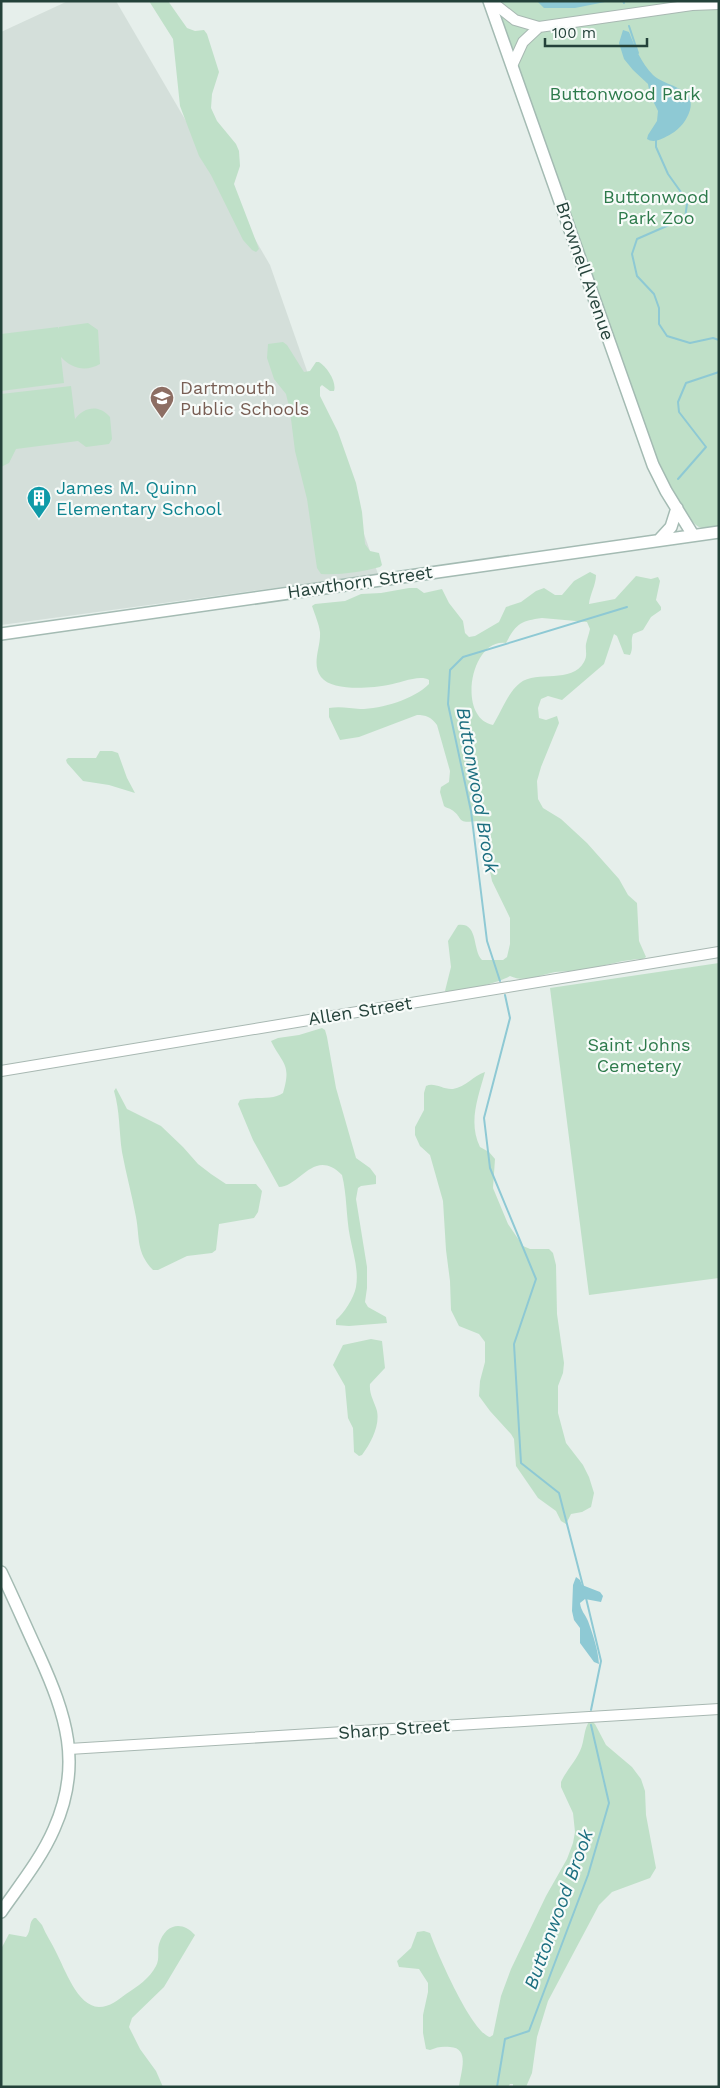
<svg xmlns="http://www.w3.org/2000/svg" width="720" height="2088" font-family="'Work Sans',sans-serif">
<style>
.built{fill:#d4dfda}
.green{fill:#bfe0c8;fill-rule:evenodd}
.water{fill:#8ec9d4}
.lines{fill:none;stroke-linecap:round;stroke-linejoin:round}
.stream{stroke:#8ec9d4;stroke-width:2}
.tertiary-casing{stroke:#a8b8b2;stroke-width:12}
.secondary-casing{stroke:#a4bbb3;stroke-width:14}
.tertiary{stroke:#fff;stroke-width:10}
.secondary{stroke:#fff;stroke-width:11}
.labels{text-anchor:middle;stroke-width:4.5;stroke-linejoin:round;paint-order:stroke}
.park-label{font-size:18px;fill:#2d7a4b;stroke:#f7fbf9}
.street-label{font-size:18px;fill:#24423a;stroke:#f7fbf9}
.education-label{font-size:18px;fill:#785e54;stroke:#f7fbf9;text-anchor:start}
.culture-label{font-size:18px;fill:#0d838f;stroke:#f7fbf9;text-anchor:start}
.water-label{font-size:19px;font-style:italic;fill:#1c6f80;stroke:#f7fbf9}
</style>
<rect width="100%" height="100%" fill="#e6efeb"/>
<path class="built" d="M 68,1 L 116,1 L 270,265 L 378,574 L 1,625 L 1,32 Z"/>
<path class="green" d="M 149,1 L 168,1 L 187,28 L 195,31 L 204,30 L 207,34 L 219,72 L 212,94 L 211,108 L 217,121 L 236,144 L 239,151 L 240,166 L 234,184 L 259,249 L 256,252 L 252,250 L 243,240 L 211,175 L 199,156 L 180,106 L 173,39 Z
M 494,1 L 719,1 L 719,526 C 713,527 705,529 699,527 C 687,521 664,476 657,463 Z
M 88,323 L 98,330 L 100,364 C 86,372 72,369 61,357 L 64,383 L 1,391 L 1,334 L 58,327 L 58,329 L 59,327 Z
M 283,342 L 287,345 L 304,372 L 310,371 L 316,362 L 319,362 C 327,367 337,382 334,391 L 330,391 L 322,385 L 320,387 L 320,396 L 338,432 L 356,483 L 362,512 L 365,544 L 370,551 L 379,553 L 382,565 L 380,567 C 361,572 341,575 321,574 L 317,568 L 307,499 L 295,451 L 290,411 L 286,394 L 274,379 L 267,358 L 268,344 Z
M 71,386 L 75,419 C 84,407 99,404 110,417 L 112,439 L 109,444 L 86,447 L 78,441 L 16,449 L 9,463 L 1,467 L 1,394 Z
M 590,572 L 596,575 C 596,585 590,594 589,604 L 615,599 L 636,576 L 651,579 L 658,577 L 660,581 L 656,600 L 661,607 L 661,610 L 651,617 L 643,630 L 633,634 C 630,642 634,647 630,655 L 624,654 L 617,636 L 614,634 L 604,664 L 562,700 L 548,696 L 541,699 L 538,708 L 539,718 L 546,720 L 557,716 L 559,723 L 541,767 L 537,781 L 538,799 L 543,808 L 561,819 L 587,843 L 619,879 L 628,895 L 637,903 L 639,941 L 646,957 L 643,959 C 624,959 605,966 586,969 C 576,971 565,971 555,972 C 540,975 525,983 510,976 C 496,984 461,992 445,991 L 451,967 L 448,941 L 458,925 C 479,922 472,950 482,960 L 503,960 L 507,957 L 510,944 L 510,918 L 492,881 L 481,828 L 477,821 C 455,824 464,818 452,810 C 449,808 446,808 444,806 L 440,792 L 441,787 L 449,782 L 450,771 L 437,725 C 431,717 426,715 417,715 L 359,737 L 340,740 L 329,717 L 329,708 C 339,706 350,708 360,709 C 382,709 414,699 429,684 L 429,680 C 420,674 400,683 388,685 C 372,688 332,692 321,677 C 311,663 321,648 320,632 C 319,624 315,615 312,606 L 315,604 L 345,601 L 361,594 L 381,593 L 409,588 L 417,588 L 424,593 L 442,589 L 449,603 L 463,621 L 465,633 L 469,637 L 475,636 L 499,622 L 506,607 L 521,602 L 536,591 L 544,588 L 555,595 L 562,595 L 574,581 ZM 542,618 L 587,622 L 590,629 C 589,634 587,639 586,644 C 585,650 588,655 584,662 C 572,684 537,670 520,683 C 508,692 501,712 493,725 C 456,718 471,637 506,643 C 516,624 520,621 542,618 Z
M 100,751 L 112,751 L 118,753 L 127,778 L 135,793 L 109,785 L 83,781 L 67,763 L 66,760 L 68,758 L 96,758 Z
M 719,963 L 719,1278 L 589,1295 L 550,988 Z
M 322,1028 L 325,1030 L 327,1037 L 336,1088 L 356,1158 L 370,1168 L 376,1176 L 376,1184 L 361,1186 L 358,1188 L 356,1199 L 367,1267 L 367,1288 L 365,1302 L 368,1307 L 386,1317 L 387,1323 L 349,1326 L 336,1325 L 336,1320 C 344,1313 354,1298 356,1287 C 359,1270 353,1253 350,1237 C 346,1216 347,1195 342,1175 C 314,1147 300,1187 279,1187 L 253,1140 L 238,1104 L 240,1100 C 254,1096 272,1101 283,1093 C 292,1063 282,1064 271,1041 L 278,1038 L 299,1035 Z
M 485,1072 C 478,1098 468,1122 480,1147 L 489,1152 L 495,1159 L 493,1188 L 508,1224 L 523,1246 L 530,1249 L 549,1249 L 553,1253 L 556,1265 L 557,1314 L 564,1363 L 563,1373 L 558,1386 L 558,1413 L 566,1443 L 583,1465 L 589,1477 L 594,1493 L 591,1507 L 582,1512 L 571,1514 L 566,1524 L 561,1521 L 556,1511 L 538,1498 L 516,1466 L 514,1439 L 511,1434 L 490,1411 L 479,1396 L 480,1381 L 485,1362 L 485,1342 L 479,1334 L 459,1326 L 451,1310 L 450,1281 L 446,1250 L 443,1201 L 430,1155 L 420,1146 L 415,1135 L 415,1127 L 424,1110 L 424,1093 L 426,1086 C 435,1082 443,1090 453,1089 C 466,1087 473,1076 485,1072 Z
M 116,1088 L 127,1109 L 161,1126 L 183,1147 L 198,1164 L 211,1174 L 226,1184 L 256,1184 L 262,1191 L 258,1212 L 254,1218 L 219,1224 L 216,1250 L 212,1253 L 187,1256 L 158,1270 L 153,1270 C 136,1252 140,1239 136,1217 C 132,1195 126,1174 122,1152 C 119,1132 120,1111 114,1091 Z
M 371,1339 L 382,1341 L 385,1368 L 370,1384 C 369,1394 374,1401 377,1411 C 380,1426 371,1443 362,1455 L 359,1456 L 354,1452 L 353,1428 L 348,1418 L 345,1386 L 333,1365 L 343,1345 Z
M 590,1720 L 595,1724 L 606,1745 L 632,1767 L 641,1779 L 645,1791 L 646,1815 L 656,1868 L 650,1878 L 612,1892 L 599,1905 L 548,2001 L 537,2037 L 532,2073 L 526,2087 L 513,2087 L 513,2084 L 510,2084 L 508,2087 L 459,2087 C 460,2074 471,2048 450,2047 C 442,2046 437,2047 430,2050 L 426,2049 L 423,2033 L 423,2015 L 428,1992 L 428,1983 L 419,1969 L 399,1967 L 397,1961 L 411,1948 L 417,1932 L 424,1931 L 430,1933 C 437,1953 472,2033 490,2037 L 493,2035 L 501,1996 L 511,1969 L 546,1896 L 567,1859 L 573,1843 L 575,1832 L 573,1813 L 561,1787 L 561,1782 C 566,1771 575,1762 580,1751 C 585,1740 583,1730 590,1720 Z
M 34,1918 L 36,1918 L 42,1925 C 46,1935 52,1943 56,1952 C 65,1969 77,2006 99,2007 C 110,2007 118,2000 126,1994 C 137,1987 150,1978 156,1966 C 160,1959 157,1951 159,1944 C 165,1924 182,1920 195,1935 L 164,1987 L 132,2018 L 129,2027 L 140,2049 L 156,2071 L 163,2087 L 3,2087 L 1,2081 L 1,1949 L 9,1934 L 26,1937 C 32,1930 28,1923 34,1918 Z"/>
<path class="water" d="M 537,1 L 610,1 L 575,8 L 544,8 Z
M 623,30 L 629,32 C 635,47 641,63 653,75 C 666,87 696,87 690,110 C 687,120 680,129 671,134 C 664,138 654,144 647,139 L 648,135 L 657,121 L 658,111 L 650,95 L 648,84 L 633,70 L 624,59 L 619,43 Z
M 576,1577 L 580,1580 L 582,1585 L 600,1592 L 603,1596 L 601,1602 L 585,1599 L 580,1603 C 581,1611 585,1614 588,1621 C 593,1635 598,1649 599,1664 L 594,1662 L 580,1643 L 580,1628 L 574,1620 L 572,1611 L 573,1585 Z"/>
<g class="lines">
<path class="stream" d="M 623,1 L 624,3
M 629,26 L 638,53
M 656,140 L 656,147 L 668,174 L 683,195 L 687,204 L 685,218 L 637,239 L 632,254 L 637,276 L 654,294 L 659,308 L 659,324 L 667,336 L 690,343 L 713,338 L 719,340
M 678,479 L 706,447 L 679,412 L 678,402 L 686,383 L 719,372
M 500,981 L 487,941 L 471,811 L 448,704 L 450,670 L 463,657 L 627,607
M 505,995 L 510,1018 L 484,1118 L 490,1168 L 536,1279 L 514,1344 L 521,1463 L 559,1493 L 583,1586
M 586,1598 L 601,1661 L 591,1710
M 497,2087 L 505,2039 L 529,2031 L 588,1875 L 609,1803 L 591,1725"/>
<defs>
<path id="tertiary" d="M 491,1 L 515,20 L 539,27 L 692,5 L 719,4
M 512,66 L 523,42 L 539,27
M 1,1071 L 719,952
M 69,1749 L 719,1709"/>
<path id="secondary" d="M 489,1 L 653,465 L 666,491 L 693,535
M 660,539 L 671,527 L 677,508
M 1,634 L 719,532
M 1,1572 C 14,1599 26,1627 39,1655 C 66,1715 83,1764 54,1829 C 41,1859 19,1886 1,1912"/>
</defs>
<use href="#tertiary" class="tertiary-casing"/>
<use href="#secondary" class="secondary-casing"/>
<use href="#tertiary" class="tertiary"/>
<use href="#secondary" class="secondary"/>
</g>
<defs>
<symbol id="school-pin" viewBox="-11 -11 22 30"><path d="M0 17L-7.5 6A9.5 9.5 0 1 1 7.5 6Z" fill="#8d6e63" stroke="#f7fbf9"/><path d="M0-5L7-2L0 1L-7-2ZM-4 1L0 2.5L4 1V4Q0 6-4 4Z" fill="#fff"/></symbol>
<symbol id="building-pin" viewBox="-11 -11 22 30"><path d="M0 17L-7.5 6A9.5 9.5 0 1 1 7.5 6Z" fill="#0f9aa8" stroke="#f7fbf9"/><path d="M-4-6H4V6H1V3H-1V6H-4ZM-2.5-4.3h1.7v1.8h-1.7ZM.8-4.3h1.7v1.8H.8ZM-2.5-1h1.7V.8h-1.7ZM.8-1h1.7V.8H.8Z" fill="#fff"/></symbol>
</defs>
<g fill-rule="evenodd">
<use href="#school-pin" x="148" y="384" width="28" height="38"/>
<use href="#building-pin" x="25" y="484" width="28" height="38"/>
</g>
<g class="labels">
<g class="park-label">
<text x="625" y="100">Buttonwood Park</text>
<text x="656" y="203">Buttonwood<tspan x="656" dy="21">Park Zoo</tspan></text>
<text x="639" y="1051">Saint Johns<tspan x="639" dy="21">Cemetery</tspan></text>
</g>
<g class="street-label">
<text transform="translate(585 271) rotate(71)" y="6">Brownell Avenue</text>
<text transform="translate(360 582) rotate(-8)" y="6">Hawthorn Street</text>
<text transform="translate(360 1011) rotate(-9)" y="6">Allen Street</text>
<text transform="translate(394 1729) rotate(-4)" y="6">Sharp Street</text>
</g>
<g class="education-label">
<text x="180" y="394">Dartmouth<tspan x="180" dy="21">Public Schools</tspan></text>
</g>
<g class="culture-label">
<text x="56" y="494">James M. Quinn<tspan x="56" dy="21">Elementary School</tspan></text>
</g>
<g class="water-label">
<text transform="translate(478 790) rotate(80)" y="7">Buttonwood Brook</text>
<text transform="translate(558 1909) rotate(-70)" y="7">Buttonwood Brook</text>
</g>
</g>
<rect width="720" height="2088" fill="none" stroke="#24423a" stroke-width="5"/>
<path d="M545 38v8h102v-8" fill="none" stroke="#24423a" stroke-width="2.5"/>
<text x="552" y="38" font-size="15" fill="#24423a" stroke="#f7fbf9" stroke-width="4" paint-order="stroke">100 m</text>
</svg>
